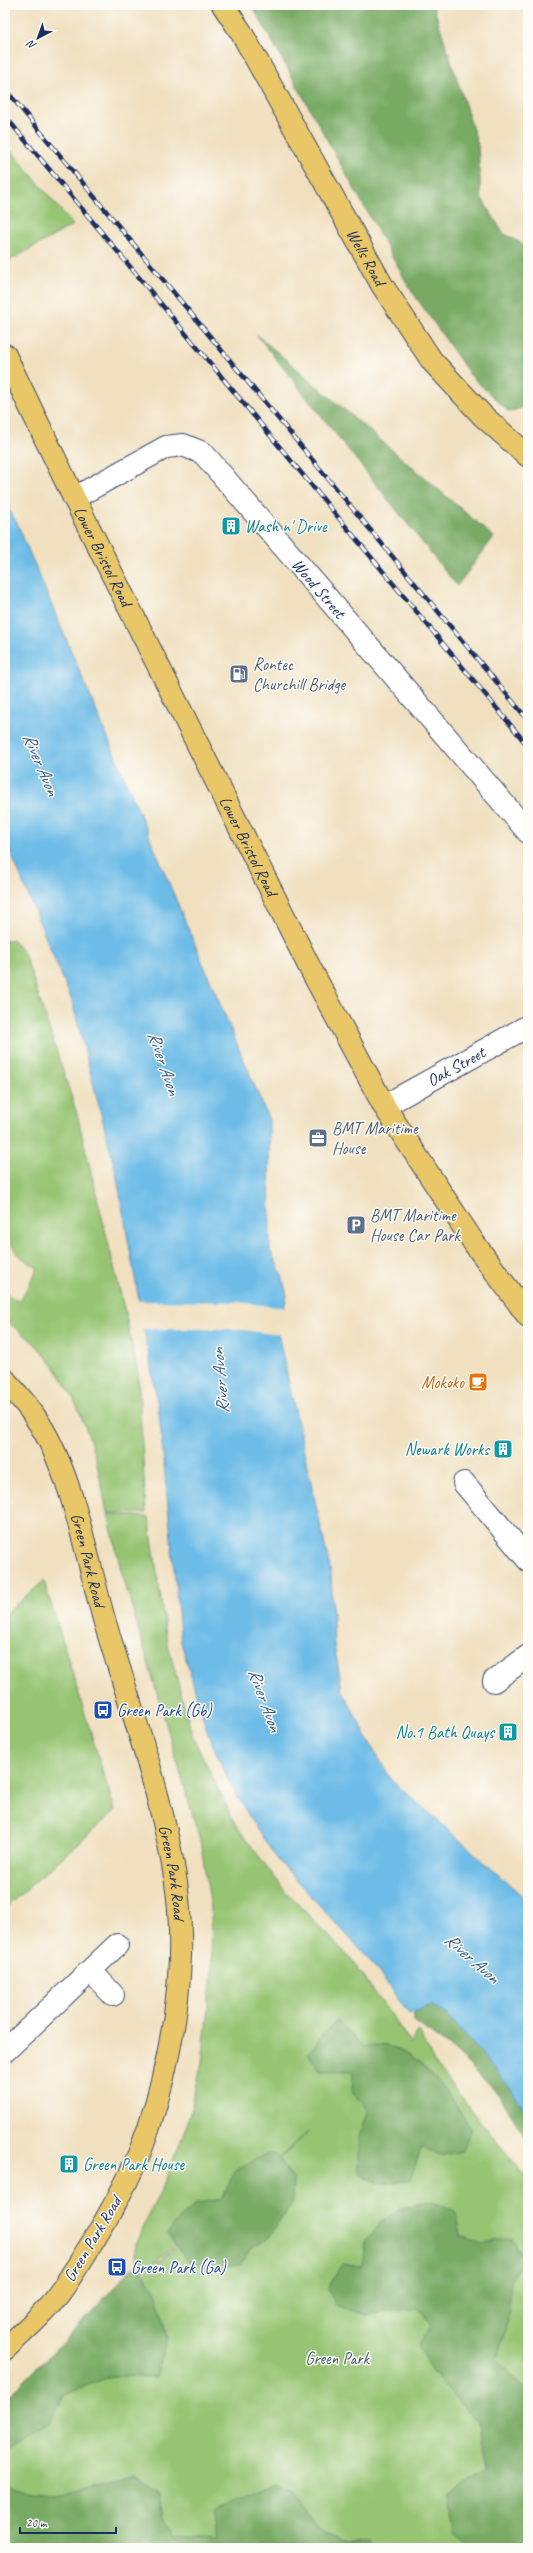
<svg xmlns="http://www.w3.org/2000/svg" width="533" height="2553" font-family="Caveat,sans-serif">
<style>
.green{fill:#96c472;stroke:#587a68}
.forest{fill:#78aa64;stroke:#4a6c61}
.water{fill:#6dbce7;stroke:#4476a2}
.pier{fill:#f0e0c0}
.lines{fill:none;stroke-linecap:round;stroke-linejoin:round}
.minor-casing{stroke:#3b4a6d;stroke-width:24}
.major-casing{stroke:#3b4a6d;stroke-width:24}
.highway-casing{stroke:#3b4a6d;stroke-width:24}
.minor{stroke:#fff;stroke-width:22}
.major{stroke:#e9c769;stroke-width:22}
.highway{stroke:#e9c769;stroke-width:22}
.rail-casing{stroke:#1b2f5e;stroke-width:4.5}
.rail{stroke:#fdfcf7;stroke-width:3;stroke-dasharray:9;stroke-linecap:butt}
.labels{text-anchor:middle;stroke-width:3;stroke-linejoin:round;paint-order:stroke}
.street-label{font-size:17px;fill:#1b2f5e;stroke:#fdfcf7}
.culture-label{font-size:17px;fill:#0d838f;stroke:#fdfcf7;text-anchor:start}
.service-label{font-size:17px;fill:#4e5e75;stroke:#fdfcf7;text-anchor:start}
.food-label{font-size:17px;fill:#c56008;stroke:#fdfcf7;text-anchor:end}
.transit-label{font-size:17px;fill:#164399;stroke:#fdfcf7;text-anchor:start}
.park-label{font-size:17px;fill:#405c64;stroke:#fdfcf7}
.water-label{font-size:18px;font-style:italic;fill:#345987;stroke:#fdfcf7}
</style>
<rect width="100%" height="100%" fill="#fdfcf7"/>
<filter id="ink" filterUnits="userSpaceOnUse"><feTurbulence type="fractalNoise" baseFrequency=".025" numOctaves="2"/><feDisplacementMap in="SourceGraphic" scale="8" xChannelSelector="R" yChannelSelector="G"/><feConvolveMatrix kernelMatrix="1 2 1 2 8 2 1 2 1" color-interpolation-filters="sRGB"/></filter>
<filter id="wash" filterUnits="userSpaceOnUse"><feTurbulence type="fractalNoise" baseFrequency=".012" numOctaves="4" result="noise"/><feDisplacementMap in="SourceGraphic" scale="16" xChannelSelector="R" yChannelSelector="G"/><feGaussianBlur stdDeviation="0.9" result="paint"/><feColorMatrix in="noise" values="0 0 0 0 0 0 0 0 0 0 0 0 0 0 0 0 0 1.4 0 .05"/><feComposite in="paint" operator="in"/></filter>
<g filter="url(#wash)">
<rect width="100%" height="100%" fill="#f0e0c0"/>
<path class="green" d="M 5,143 L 73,225 L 5,263 Z
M 5,940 L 12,940 L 24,953 L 27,961 L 77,1114 L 124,1308 L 138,1373 L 146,1513 L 107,1513 C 96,1452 81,1392 36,1345 C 27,1336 15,1328 5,1320 L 5,1293 L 20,1302 L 38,1268 C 20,1258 11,1250 5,1229 Z
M 108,1514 L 149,1517 L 167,1642 L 193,1737 L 235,1824 L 285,1891 L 351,1959 L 411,2043 L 419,2031 L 436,2066 L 528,2180 L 528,2548 L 5,2548 L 5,2398 L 48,2358 L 310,2131 L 137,2278 L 136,2242 L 162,2189 L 188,2122 L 202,2062 L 212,1972 L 211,1908 L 200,1840 L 121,1570 Z
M 44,1581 L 115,1811 L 5,1908 L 5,1614 Z"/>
<path class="forest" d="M 252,5 L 433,5 L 478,145 L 481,197 L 503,233 L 526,246 L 528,229 L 528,406 L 509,412 L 471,376 L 409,287 Z
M 256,334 L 494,537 L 457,586 Z
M 440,1993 L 528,2102 L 528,2142 L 499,2095 L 456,2052 L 414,2021 L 413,2000 Z
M 336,2021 L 363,2046 C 370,2046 380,2044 387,2046 C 427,2058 449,2095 471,2128 L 463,2151 L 439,2156 L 422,2146 L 410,2181 L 379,2183 L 359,2173 L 359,2139 L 368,2112 L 352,2091 L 353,2071 L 320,2071 L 308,2053 Z
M 277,2154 L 293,2180 L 292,2203 L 267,2240 L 251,2248 L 240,2265 L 212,2268 L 187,2261 L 167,2233 L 195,2203 L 222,2199 L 236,2169 L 265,2155 Z
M 432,2202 L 456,2212 L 460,2236 L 483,2243 L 511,2238 L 524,2258 L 510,2281 L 510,2310 L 497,2361 L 528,2393 L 528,2548 L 472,2548 L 454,2533 L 449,2498 L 486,2472 L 480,2424 C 456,2400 434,2377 418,2347 L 431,2326 L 418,2308 L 366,2315 L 335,2305 L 328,2288 L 342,2264 L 362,2266 L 365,2241 L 382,2222 L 401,2207 Z
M 137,2263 L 158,2295 L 167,2339 L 155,2377 L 112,2376 L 64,2394 L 51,2422 L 5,2449 L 5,2398 L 48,2358 Z
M 136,2474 L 160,2493 L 163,2519 L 174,2539 L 218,2542 L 213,2513 L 272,2482 L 289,2490 L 320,2533 L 347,2545 L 368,2541 L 376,2548 L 5,2548 L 5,2488 L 54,2498 Z"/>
<path class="water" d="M 5,503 L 17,523 L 269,1120 L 270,1250 L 282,1275 L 287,1296 L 278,1334 L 331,1573 L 334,1645 L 342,1689 L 368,1740 L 391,1779 L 528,1901 L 528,2115 L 511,2089 L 448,2015 L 430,2005 L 409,2014 L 369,1959 L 278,1860 L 256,1828 L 229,1781 L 208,1734 L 181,1642 L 159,1412 L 116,1172 L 72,1001 L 5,839 Z"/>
<path class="pier" d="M 138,1301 L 238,1302 L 286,1308 L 281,1335 L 236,1329 L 143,1329 Z"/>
</g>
<g filter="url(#ink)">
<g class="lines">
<defs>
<g id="minor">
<path id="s1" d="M 74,498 L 166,447 L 183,445 L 203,453 L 528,832"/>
<path id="s2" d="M 384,1106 L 528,1026"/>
<path d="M 464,1483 L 528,1560"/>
<path d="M 494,1681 L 528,1656"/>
<path d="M 91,1971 L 113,1995"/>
<path d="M 5,2051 L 117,1945"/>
</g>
<g id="major">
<path id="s3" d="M 223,5 L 241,32 L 382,285 L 432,361 L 483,416 L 528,456"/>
<path id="s4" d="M 5,1380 C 15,1392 27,1404 35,1417 C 73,1471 87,1562 106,1626 C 130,1705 158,1784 173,1865 C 190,1951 175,2047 148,2130 C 131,2182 94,2242 63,2288 C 47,2311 25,2330 5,2349"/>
</g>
<g id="highway">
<path id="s5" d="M 5,355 L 74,498 L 310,968 L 384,1106 L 474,1243 L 528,1316"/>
</g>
</defs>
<use href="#minor" class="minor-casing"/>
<use href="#major" class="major-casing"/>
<use href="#highway" class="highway-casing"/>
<use href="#minor" class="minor"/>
<use href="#major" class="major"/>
<use href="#highway" class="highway"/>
<defs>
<path id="rail" d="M 5,89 L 528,720
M 5,116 L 528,746"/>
</defs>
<use href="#rail" class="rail-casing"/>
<use href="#rail" class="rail"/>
</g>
</g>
<defs>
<symbol id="building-square" viewBox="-11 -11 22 22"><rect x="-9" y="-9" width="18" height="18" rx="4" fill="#0f9aa8" stroke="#fdfcf7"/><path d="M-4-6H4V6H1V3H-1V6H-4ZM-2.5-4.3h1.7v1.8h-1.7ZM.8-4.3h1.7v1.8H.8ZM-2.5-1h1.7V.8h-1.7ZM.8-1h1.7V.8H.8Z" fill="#fff"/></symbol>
<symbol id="fuel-square" viewBox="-11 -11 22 22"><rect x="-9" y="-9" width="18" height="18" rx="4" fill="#5c6f8a" stroke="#fdfcf7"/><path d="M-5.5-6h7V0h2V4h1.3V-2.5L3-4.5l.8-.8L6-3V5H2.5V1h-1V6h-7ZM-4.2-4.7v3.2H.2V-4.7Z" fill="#fff"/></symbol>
<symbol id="office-square" viewBox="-11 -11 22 22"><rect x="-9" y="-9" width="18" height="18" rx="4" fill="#5c6f8a" stroke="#fdfcf7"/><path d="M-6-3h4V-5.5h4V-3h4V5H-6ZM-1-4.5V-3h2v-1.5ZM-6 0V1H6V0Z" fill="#fff"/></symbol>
<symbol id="parking-square" viewBox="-11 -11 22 22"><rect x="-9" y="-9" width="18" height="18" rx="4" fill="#5c6f8a" stroke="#fdfcf7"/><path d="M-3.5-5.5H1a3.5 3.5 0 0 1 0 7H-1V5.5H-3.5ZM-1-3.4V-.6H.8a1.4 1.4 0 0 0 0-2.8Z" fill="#fff"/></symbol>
<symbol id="cafe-square" viewBox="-11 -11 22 22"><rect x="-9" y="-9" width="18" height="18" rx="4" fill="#e8710a" stroke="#fdfcf7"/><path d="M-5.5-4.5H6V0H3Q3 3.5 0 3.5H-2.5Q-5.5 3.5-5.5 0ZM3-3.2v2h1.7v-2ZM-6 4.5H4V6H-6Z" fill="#fff"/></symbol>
<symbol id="bus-square" viewBox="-11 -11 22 22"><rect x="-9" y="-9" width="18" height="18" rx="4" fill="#1a4fb4" stroke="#fdfcf7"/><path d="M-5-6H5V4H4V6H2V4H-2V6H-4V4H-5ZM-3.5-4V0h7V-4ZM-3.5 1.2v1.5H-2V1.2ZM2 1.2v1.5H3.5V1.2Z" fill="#fff"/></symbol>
</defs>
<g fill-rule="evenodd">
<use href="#building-square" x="220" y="515" width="22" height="22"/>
<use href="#fuel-square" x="228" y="663" width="22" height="22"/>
<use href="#office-square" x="307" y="1127" width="22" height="22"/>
<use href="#parking-square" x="345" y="1214" width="22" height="22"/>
<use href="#cafe-square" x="467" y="1371" width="22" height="22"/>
<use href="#building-square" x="492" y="1438" width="22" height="22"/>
<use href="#bus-square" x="92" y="1699" width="22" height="22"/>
<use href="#building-square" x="497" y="1721" width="22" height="22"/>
<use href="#building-square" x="58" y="2153" width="22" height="22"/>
<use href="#bus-square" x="106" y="2256" width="22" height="22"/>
</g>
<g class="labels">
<g class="street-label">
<text dy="6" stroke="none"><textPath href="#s3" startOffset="290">Wells Road</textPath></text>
<text dy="6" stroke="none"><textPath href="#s5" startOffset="224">Lower Bristol Road</textPath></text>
<text dy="6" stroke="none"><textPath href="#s1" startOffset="322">Wood Street</textPath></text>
<text dy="6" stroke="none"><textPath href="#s5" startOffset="548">Lower Bristol Road</textPath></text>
<text dy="6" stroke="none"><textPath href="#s2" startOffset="82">Oak Street</textPath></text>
<text dy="6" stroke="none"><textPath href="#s4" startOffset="201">Green Park Road</textPath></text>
<text dy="6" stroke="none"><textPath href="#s4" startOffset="525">Green Park Road</textPath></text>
<text transform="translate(92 2239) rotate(-59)" y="6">Green Park Road</text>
</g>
<g class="culture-label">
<text x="245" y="532">Wash n' Drive</text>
<text x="489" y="1455" text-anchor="end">Newark Works</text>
<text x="494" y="1738" text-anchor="end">No.1 Bath Quays</text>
<text x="83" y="2170">Green Park House</text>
</g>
<g class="service-label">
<text x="253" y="670">Rontec<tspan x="253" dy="20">Churchill Bridge</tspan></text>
<text x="332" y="1134">BMT Maritime<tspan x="332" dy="20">House</tspan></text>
<text x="370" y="1221">BMT Maritime<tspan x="370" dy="20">House Car Park</tspan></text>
</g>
<g class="food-label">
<text x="464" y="1388">Mokoko</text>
</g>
<g class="transit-label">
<text x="117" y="1716">Green Park (Gb)</text>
<text x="131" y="2273">Green Park (Ga)</text>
</g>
<g class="park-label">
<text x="337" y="2364">Green Park</text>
</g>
<g class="water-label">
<text transform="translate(41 764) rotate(67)" y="6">River Avon</text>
<text transform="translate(164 1063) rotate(71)" y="6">River Avon</text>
<text transform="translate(220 1381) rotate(-95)" y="6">River Avon</text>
<text transform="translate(265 1700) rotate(70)" y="6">River Avon</text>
<text transform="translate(472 1958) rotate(41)" y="6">River Avon</text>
</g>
</g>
<rect width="533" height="2553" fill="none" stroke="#fdfcf7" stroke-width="20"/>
<g transform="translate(38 38) rotate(221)" stroke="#fdfcf7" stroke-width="3" paint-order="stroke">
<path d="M0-3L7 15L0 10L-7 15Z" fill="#1b2f5e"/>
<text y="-6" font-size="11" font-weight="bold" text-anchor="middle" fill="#1b2f5e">N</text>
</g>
<path d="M20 2527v6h96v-6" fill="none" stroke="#1b2f5e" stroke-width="2"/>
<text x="26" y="2527" font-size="12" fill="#1b2f5e" stroke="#fdfcf7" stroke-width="3" paint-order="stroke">20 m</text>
</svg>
